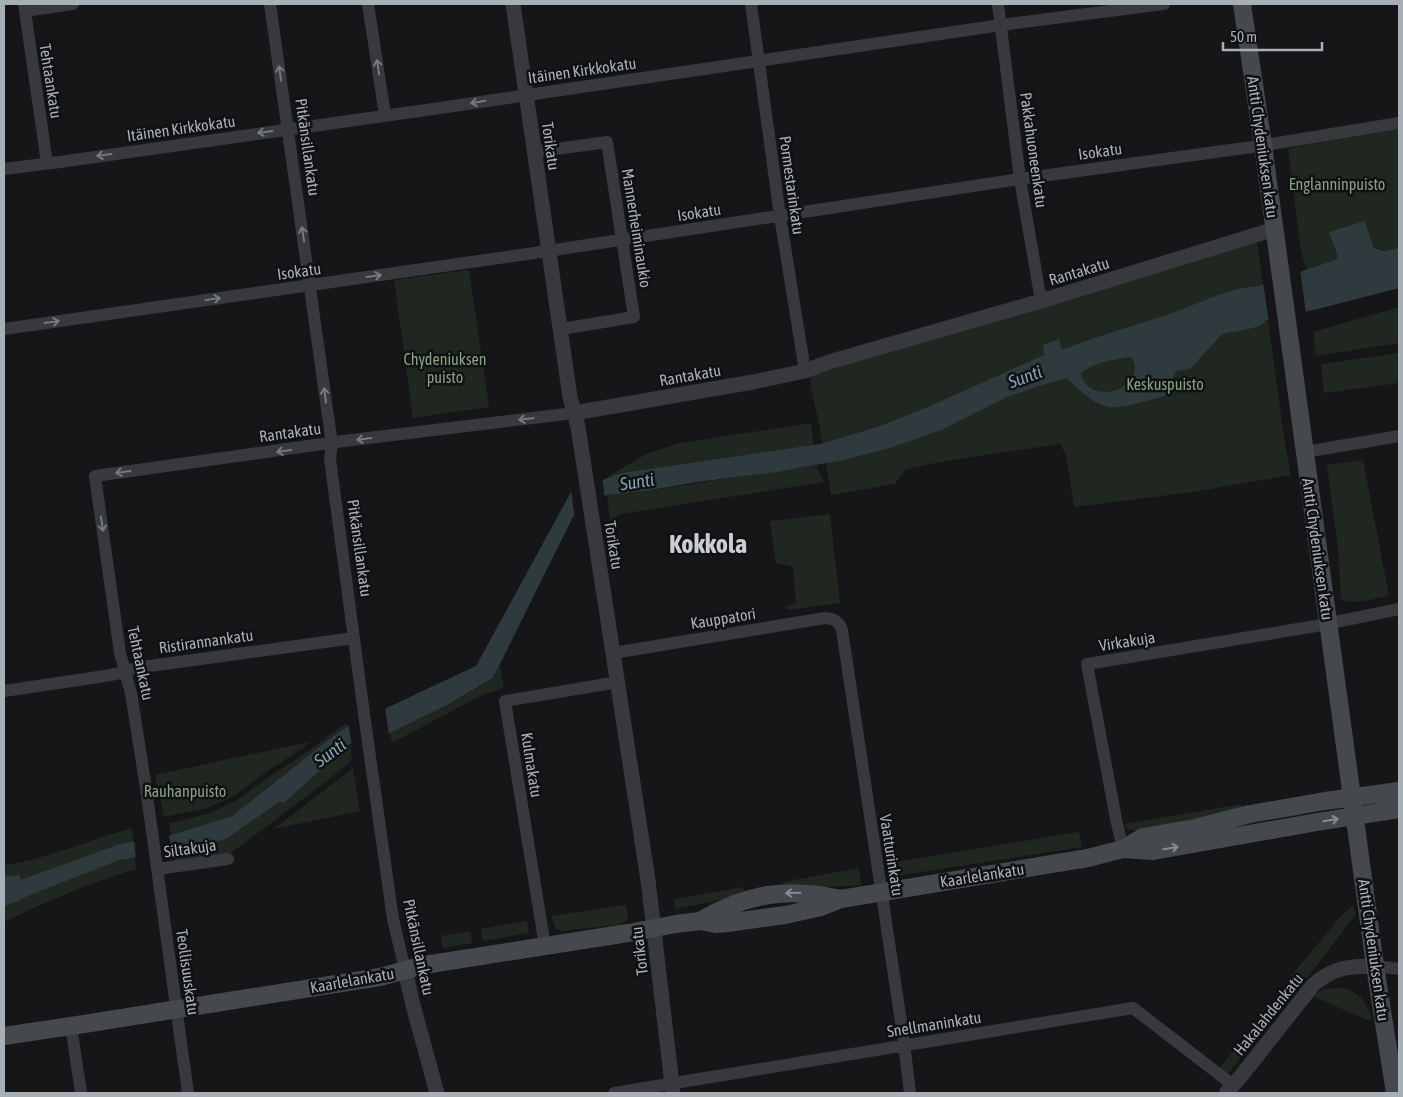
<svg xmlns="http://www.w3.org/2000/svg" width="1403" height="1097" font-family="'Asap Condensed',sans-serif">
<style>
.green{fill:#202720}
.water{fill:#2e3a3d;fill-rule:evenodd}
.pier{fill:#161618}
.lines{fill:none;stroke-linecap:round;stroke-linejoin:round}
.minor{stroke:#37393d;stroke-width:12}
.tertiary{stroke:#37393d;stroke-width:15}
.secondary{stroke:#45484c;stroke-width:18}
.oneway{stroke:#757a80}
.oneway2{stroke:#858c92}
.labels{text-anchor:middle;stroke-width:5;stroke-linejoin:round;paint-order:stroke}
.street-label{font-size:16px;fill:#a8b0b7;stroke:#111113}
.park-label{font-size:16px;fill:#85a280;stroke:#111113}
.water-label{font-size:18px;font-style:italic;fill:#80a4b1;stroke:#111113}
.town-label{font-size:26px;font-weight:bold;fill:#c9ced3;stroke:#111113}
</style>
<rect width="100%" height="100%" fill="#161618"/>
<path class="green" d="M 1399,129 L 1399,248 L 1384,251 L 1374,247 L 1365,222 L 1337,254 L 1337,259 L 1307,269 L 1301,252 L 1288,148 Z
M 1257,241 L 1284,436 L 1291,475 L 1193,492 L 1074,507 L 1066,455 L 1060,444 L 945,461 L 906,469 L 895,484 L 831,495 L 819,424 L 811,388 L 810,374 Z
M 469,270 L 489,407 L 413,418 L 394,280 Z
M 1399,307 L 1399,343 L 1316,356 L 1313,332 Z
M 1399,353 L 1399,383 L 1324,393 L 1321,364 Z
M 811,423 L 814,446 L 650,469 L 621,473 L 604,479 L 648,453 L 680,443 Z
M 1363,460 L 1389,596 C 1376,598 1353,606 1341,599 L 1338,548 L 1327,465 Z
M 816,465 L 824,482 L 621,514 L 610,521 L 607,495 L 645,491 Z
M 830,514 L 840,603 L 787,610 L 786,606 L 796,604 L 793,567 L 776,563 L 770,521 Z
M 500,665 L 504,688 L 482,695 L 392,743 L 390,733 L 449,704 L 493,679 Z
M 346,723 L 348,726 L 327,741 L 232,816 L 171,835 L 169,823 L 176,822 L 210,813 L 237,800 L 270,776 L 307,752 Z
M 309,742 L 303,748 L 266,772 L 234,796 L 207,808 L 164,817 L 155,775 Z
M 350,744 L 352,760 L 327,781 L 227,856 L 175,864 L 175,851 L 182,850 L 279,802 L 285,802 Z
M 353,768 L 360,811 L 274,829 Z
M 1241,804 L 1243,810 L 1229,815 L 1137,830 C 1130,831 1128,830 1124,824 Z
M 132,828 L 136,869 C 90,882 46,902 4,922 L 4,865 C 48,859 89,840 132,828 Z
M 1079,832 L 1082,847 L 896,876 L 894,862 Z
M 859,868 L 861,885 L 827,887 L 784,887 L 783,882 Z
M 743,887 L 744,891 L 728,899 L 675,909 L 674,899 Z
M 626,905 L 628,920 L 617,925 L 561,931 L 556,929 L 551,916 Z
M 1353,906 L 1356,914 L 1307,978 L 1291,976 L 1341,916 Z
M 527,921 L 529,933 L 483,941 L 481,929 Z
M 470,931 L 472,943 L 443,948 L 441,936 Z
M 1339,988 C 1358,990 1367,1002 1372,1019 L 1371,1020 L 1368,1020 L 1314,997 L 1315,994 L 1325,989 Z
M 1282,991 L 1290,998 L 1271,1021 L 1263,1015 Z
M 1255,1024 L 1263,1029 L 1226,1076 L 1218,1070 Z"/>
<path class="water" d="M 1365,221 L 1374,248 L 1384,251 L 1399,248 L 1399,288 L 1318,309 L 1266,320 L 1261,325 L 1253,328 L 1222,334 L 1190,369 L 1176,371 C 1172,379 1171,387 1167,395 C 1153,399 1118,411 1105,406 C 1089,401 1078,388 1066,378 L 1039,386 L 1007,397 L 941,430 L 890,448 L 843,460 L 776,472 L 697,482 L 645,491 L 607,495 L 583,506 L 573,517 L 493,678 L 449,704 L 390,733 L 350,744 L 285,802 L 279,802 L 226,839 L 182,850 L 119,860 L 30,895 L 4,907 L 4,877 L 20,875 L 21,880 L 120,844 L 171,835 L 232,816 L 327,741 L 348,726 L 476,666 L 571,492 L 621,473 L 821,444 L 880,426 L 930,406 L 1044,355 L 1043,345 L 1059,339 L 1062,350 C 1099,335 1138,325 1175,312 C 1202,302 1229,288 1259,286 L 1337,259 L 1337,254 L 1329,232 ZM 1129,357 L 1132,358 C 1146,383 1103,404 1086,384 C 1083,380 1081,378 1081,373 C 1094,362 1113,360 1129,357 Z"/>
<path class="pier" d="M 1300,269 L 1306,314 L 1269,322 L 1263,282 Z
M 602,477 L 605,498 L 585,508 L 575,519 L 571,489 Z
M 385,707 L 389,736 L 352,746 L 348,723 Z
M 169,833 L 172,854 L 136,859 L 134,839 Z"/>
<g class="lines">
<path class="minor" d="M 24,4 L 47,163
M 270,4 L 332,444 L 330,459 L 364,714 L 393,919 L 405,970
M 368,4 L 385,115
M 751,4 L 780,216 L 805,371
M 998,4 L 1020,179 L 1041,301
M 25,11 L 73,4
M 534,152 L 607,142 L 634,317 L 567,328 L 560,328
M 4,169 L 60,162 L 440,108 L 1001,25 L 1164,4
M 4,329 L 548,251 L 1020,179 L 1252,147 L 1399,123
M 1305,452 L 1399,436
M 613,653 L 825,618 C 834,619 839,621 842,630 L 903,1035 L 910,1093
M 4,691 L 105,676 L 125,672 L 135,668 L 354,638
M 1123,849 L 1116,819 L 1087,664 L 1316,626 L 1399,609
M 157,869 L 228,859
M 545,946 L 505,701 L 618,682
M 1375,966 L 1399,969
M 71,1026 L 81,1093
M 188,1093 L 146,788 L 131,693 L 120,653 L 95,476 L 344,441 L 574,413
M 614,1093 L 1133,1008 L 1233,1085"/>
<path class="tertiary" d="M 513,4 L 570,397 L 578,427 L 648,880 L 673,1093
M 574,413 L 753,382 L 805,371 L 829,362 L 1041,301 L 1275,229
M 405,970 L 414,1009 L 437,1093
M 1226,1093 L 1242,1075 L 1313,985 C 1333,967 1350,966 1375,966"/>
<path class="secondary" d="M 1242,4 L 1263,145 L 1375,966 L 1395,1093
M 1123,849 L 1153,851 L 1317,822 L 1399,809
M 700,921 C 748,893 787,887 841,899
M 4,1036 L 84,1024 L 380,977 L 424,965 L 628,933 L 676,924 L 700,921 L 716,924 L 727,923 L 785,915 L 821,907 L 841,899 L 1088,858 L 1123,849 L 1143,837 L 1195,828 L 1250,814 L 1325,801 L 1399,791"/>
</g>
<defs><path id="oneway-shaft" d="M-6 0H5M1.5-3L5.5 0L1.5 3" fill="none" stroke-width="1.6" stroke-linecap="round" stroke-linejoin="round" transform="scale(1.25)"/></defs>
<g class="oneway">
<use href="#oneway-shaft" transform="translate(378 67) rotate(-99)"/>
<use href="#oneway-shaft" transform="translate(280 73) rotate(-98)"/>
<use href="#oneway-shaft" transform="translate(478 102) rotate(171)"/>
<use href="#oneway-shaft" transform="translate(265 132) rotate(172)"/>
<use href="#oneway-shaft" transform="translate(104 155) rotate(172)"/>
<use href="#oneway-shaft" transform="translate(303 234) rotate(-98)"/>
<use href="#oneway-shaft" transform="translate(374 276) rotate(-8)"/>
<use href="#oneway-shaft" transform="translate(213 299) rotate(-8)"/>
<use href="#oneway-shaft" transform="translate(52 322) rotate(-8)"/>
<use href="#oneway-shaft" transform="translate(325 395) rotate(-98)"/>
<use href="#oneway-shaft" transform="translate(526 419) rotate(173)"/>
<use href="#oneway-shaft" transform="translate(364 439) rotate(173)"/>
<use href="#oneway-shaft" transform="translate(284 451) rotate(172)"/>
<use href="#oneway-shaft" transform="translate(123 472) rotate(172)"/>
<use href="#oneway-shaft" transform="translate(102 524) rotate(82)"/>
</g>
<g class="oneway2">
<use href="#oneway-shaft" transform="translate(1331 820) rotate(-9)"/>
<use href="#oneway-shaft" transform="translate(1171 848) rotate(-10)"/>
<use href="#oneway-shaft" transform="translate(793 893) rotate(179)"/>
</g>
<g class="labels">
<g class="street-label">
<text transform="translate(582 70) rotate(-8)" y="6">Itäinen Kirkkokatu</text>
<text transform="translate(51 81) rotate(81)" y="6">Tehtaankatu</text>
<text transform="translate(181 128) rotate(-8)" y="6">Itäinen Kirkkokatu</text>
<text transform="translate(551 146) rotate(82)" y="6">Torikatu</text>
<text transform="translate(308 147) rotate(82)" y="6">Pitkänsillankatu</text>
<text transform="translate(1263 147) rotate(82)" y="6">Antti Chydeniuksen katu</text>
<text transform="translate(1034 150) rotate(82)" y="6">Pakkahuoneenkatu</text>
<text transform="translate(1100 151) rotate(-8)" y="6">Isokatu</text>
<text transform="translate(792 185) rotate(82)" y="6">Pormestarinkatu</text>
<text transform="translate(699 212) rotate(-9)" y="6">Isokatu</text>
<text transform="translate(637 228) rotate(81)" y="6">Mannerheiminaukio</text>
<text transform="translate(299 271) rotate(-8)" y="6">Isokatu</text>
<text transform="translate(1079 271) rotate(-17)" y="6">Rantakatu</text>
<text transform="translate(690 375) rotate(-10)" y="6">Rantakatu</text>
<text transform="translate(290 432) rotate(-8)" y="6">Rantakatu</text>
<text transform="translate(614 545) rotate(81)" y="6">Torikatu</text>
<text transform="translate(360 548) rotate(82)" y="6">Pitkänsillankatu</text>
<text transform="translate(1318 549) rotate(82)" y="6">Antti Chydeniuksen katu</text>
<text transform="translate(723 618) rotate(-9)" y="6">Kauppatori</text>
<text transform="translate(206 641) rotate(-8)" y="6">Ristirannankatu</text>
<text transform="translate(1127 641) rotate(-9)" y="6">Virkakuja</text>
<text transform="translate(141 663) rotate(78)" y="6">Tehtaankatu</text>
<text transform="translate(532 765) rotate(81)" y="6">Kulmakatu</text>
<text transform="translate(190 848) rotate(-8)" y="6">Siltakuja</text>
<text transform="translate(892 855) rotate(81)" y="6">Vaatturinkatu</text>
<text transform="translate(982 875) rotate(-9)" y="6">Kaarlelankatu</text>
<text transform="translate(419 947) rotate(78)" y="6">Pitkänsillankatu</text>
<text transform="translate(1374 950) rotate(82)" y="6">Antti Chydeniuksen katu</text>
<text transform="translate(639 951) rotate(-97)" y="6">Torikatu</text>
<text transform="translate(188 972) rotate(82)" y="6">Teollisuuskatu</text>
<text transform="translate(352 980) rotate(-10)" y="6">Kaarlelankatu</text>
<text transform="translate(1268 1014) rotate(-51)" y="6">Hakalahdenkatu</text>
<text transform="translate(934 1024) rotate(-9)" y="6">Snellmaninkatu</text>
</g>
<g class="park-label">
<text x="1337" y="190">Englanninpuisto</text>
<text x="445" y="365">Chydeniuksen<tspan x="445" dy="18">puisto</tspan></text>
<text x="1165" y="390">Keskuspuisto</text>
<text x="185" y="797">Rauhanpuisto</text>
</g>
<g class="water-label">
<text transform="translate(1025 377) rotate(-20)" y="6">Sunti</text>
<text transform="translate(637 482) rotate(-9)" y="6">Sunti</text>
<text transform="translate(330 753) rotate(-36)" y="6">Sunti</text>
</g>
<g class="town-label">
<text x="708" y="553">Kokkola</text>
</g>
</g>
<rect width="1403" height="1097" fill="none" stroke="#a8b0b7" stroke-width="10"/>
<path d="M1223 42v8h99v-8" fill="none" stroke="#a8b0b7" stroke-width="2.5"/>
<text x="1230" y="42" font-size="15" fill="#a8b0b7" stroke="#111113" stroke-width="4" paint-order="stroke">50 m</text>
</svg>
